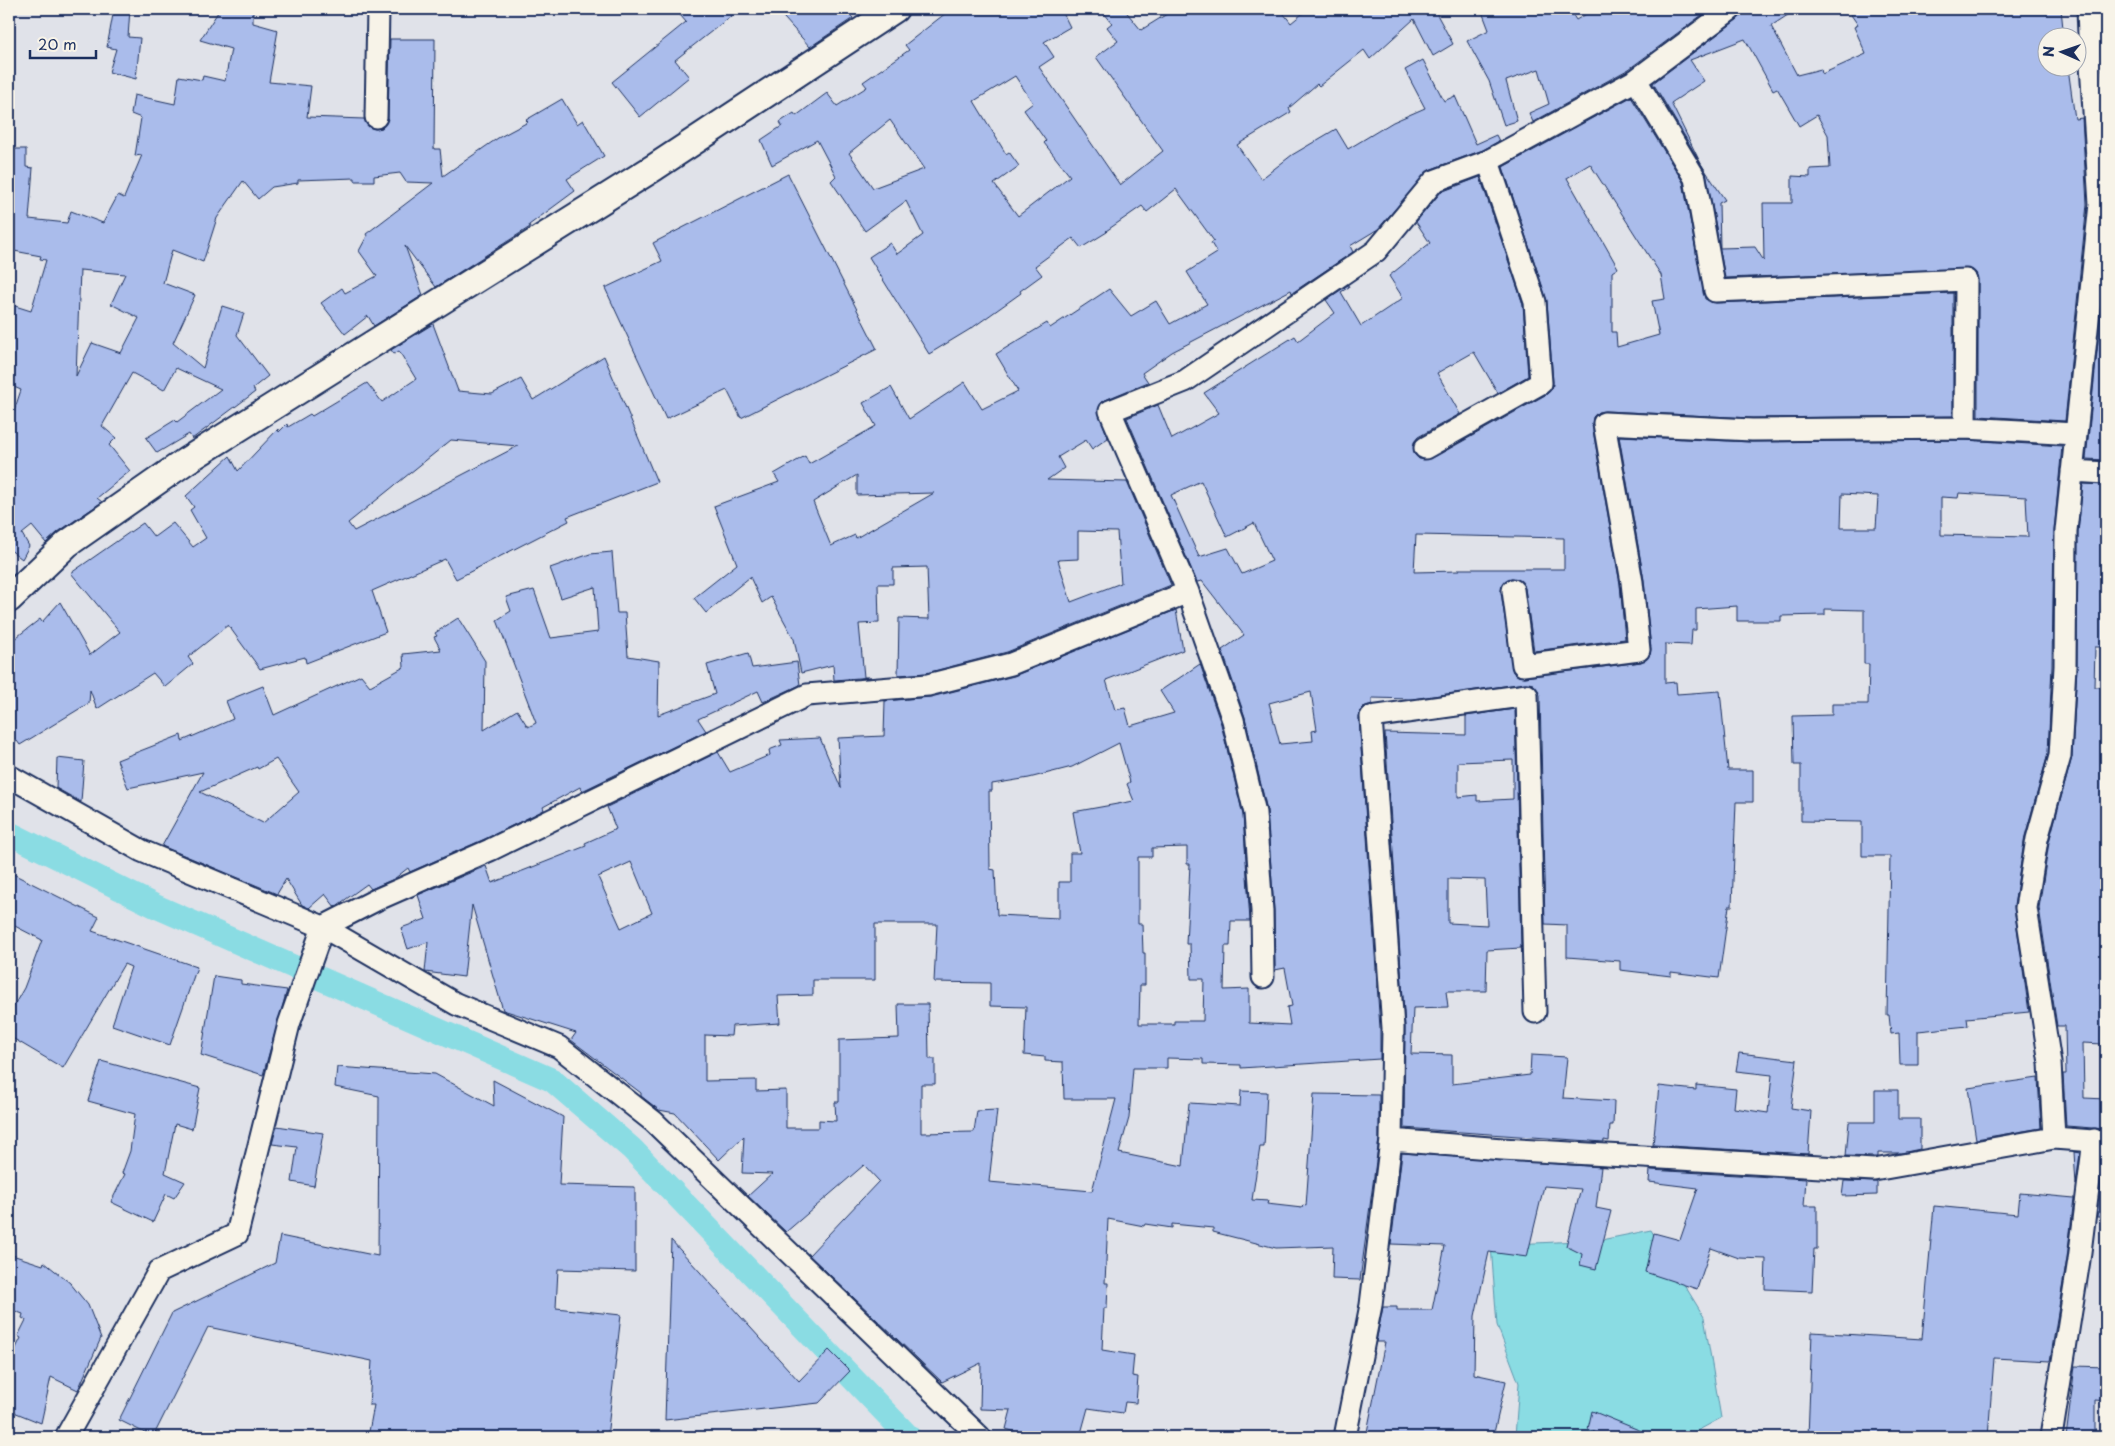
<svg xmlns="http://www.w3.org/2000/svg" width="2115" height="1446" font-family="'Playpen Sans',sans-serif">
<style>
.water{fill:#8adce3;stroke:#5e97ae}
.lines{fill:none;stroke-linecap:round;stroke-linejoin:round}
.canal{stroke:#8adce3;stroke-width:24}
.building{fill:#aabceb;stroke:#1b2f5e;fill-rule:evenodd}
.minor-casing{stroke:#1b2f5e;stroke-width:25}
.tertiary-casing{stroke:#1b2f5e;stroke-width:30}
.minor{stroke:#f7f3e8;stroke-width:21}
.tertiary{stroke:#f7f3e8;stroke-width:26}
</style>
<rect width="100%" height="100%" fill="#e0e2e9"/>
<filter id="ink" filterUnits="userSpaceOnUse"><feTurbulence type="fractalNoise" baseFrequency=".02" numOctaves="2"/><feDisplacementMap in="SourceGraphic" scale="10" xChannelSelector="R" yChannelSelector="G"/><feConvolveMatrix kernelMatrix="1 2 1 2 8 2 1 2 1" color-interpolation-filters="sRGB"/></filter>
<g filter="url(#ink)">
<path class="water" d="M 1651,1230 L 1704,1317 L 1721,1418 L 1686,1437 L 1515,1437 L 1519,1383 L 1497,1325 L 1491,1245 L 1601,1240 Z"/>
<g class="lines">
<path class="canal" d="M 9,833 L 155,906 L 552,1080 L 632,1149 L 909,1437"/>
</g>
<path class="building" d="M 114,9 L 130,9 L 128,37 L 140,38 L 136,79 L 109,72 L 116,49 L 107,47 Z
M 220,9 L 253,9 L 253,23 L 278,30 L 269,82 L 311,86 L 307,117 L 364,119 L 369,127 L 375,129 L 382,128 L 388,118 L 390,39 L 435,39 L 434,149 L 440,149 L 443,176 L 498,138 L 528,122 L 526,120 L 562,99 L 577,124 L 583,120 L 604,156 L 567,179 L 575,191 L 529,225 L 530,227 L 436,287 L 405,246 L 423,295 L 374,326 L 368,316 L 345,334 L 321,303 L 342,288 L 345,293 L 377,276 L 359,251 L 367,236 L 366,234 L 433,183 L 406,182 L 400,173 L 374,176 L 374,181 L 355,181 L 355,178 L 298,180 L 298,183 L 272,187 L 258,199 L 243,181 L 217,218 L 203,262 L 172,250 L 163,283 L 195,295 L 173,343 L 203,368 L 222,306 L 244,313 L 237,335 L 268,376 L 253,388 L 255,392 L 192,439 L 189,434 L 157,453 L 146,438 L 175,420 L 177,422 L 221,389 L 176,368 L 164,390 L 132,373 L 102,426 L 116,438 L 109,445 L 130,471 L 97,498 L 102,502 L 58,532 L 46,543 L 32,526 L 22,534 L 29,546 L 22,559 L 9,549 L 9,426 L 21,390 L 9,385 L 9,315 L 12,305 L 31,311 L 46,260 L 40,259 L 41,256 L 9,250 L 9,149 L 26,149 L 26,167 L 33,168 L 29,219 L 67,223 L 71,211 L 103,223 L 118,195 L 124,198 L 142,155 L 135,156 L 141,118 L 131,114 L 134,95 L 175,104 L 179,76 L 202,80 L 203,76 L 225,81 L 231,49 L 200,40 ZM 80,270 L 125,274 L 111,304 L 139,318 L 121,353 L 92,343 L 76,376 Z
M 675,9 L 740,9 L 675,60 L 689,77 L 640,117 L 612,82 L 686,22 Z
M 776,9 L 845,9 L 853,18 L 810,47 Z
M 951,9 L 1061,9 L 1070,27 L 1044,42 L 1054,57 L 1039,67 L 1120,185 L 1163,151 L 1096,57 L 1118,41 L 1107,27 L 1112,23 L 1101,9 L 1124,9 L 1141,30 L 1175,9 L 1280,9 L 1291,23 L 1308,9 L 1434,9 L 1453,44 L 1433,56 L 1414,19 L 1370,59 L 1364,50 L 1319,86 L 1317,84 L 1289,108 L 1291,112 L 1237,145 L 1261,179 L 1292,155 L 1336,129 L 1348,149 L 1393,122 L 1425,108 L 1405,70 L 1423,60 L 1444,101 L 1455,96 L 1476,144 L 1496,135 L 1499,141 L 1483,150 L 1429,170 L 1378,229 L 1350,246 L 1353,252 L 1292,293 L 1291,290 L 1172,352 L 1142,373 L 1148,382 L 1105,400 L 1098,410 L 1108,438 L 1092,449 L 1086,440 L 1058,457 L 1064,468 L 1047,480 L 1127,482 L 1171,585 L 1007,652 L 926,673 L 898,675 L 899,618 L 929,619 L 927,567 L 893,568 L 893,584 L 878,584 L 879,623 L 859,624 L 864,677 L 871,677 L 834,680 L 833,665 L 801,673 L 794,639 L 771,597 L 762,603 L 750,577 L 706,613 L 694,598 L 737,564 L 714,506 L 779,482 L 774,474 L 805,456 L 809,464 L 876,426 L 863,403 L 891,387 L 909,419 L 965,382 L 982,409 L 1018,391 L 996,354 L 1047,323 L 1050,328 L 1109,289 L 1131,316 L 1156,301 L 1170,324 L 1207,304 L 1187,272 L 1217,253 L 1211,243 L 1214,241 L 1176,189 L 1147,212 L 1142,206 L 1106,231 L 1107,232 L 1081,248 L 1073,238 L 1035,266 L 1042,275 L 1020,291 L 1021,293 L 972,328 L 929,354 L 869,257 L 890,243 L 897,254 L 923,235 L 906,201 L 865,231 L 831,181 L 836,176 L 817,140 L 772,165 L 761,140 L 782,126 L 780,122 L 794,113 L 796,116 L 827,93 L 837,106 L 867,87 L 863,82 L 909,50 L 905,45 ZM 1015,76 L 1033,103 L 1024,110 L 1046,141 L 1044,143 L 1070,176 L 1018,216 L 994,184 L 1019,166 L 1009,152 L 1006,154 L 974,101 ZM 890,120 L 924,169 L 873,188 L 849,153 ZM 857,475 L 857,495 L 934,493 L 856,538 L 855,535 L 831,546 L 813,502 ZM 1078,531 L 1117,532 L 1121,583 L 1071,602 L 1058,560 L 1078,559 Z
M 1481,9 L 1569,9 L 1576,20 L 1595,9 L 1710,9 L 1629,69 L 1533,122 L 1529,113 L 1549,104 L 1539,69 L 1506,81 L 1517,121 L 1504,125 L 1489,81 L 1467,41 L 1489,30 Z
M 1743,9 L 1797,9 L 1771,26 L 1797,75 L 1821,69 L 1822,74 L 1866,54 L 1854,27 L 1858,25 L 1847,9 L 2061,9 L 2064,38 L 2048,38 L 2048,68 L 2068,68 L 2075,119 L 2082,118 L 2087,204 L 2065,421 L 1978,416 L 1978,280 L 1976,273 L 1971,269 L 1725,278 L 1706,172 L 1653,83 L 1738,19 ZM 1745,39 L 1773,90 L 1777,88 L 1799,126 L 1817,115 L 1828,135 L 1830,168 L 1810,169 L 1810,177 L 1792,176 L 1792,203 L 1763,203 L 1764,261 L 1755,247 L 1720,248 L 1719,203 L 1725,200 L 1701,164 L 1671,103 L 1704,81 L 1690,60 Z
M 2102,47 L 2106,47 L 2106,107 Z
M 1631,97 L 1683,182 L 1705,299 L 1716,303 L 1953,293 L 1953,416 L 1752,418 L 1605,411 L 1598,412 L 1593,417 L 1592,425 L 1620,584 L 1625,639 L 1534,651 L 1525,588 L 1518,579 L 1511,578 L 1502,585 L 1501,592 L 1513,672 L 1518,676 L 1525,677 L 1641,662 L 1650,655 L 1651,649 L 1644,580 L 1619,436 L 1751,442 L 1965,440 L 2062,446 L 2054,531 L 2052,666 L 2048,754 L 2025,836 L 2014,906 L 2029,1012 L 1967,1018 L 1968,1026 L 1918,1031 L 1918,1065 L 1900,1065 L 1899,1033 L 1891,1034 L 1889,1015 L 1887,1015 L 1890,856 L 1862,856 L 1862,822 L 1801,821 L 1801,765 L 1794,765 L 1793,716 L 1832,715 L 1832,704 L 1868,704 L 1869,664 L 1864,664 L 1864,610 L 1825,609 L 1825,615 L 1781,616 L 1781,621 L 1737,621 L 1737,606 L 1696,609 L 1696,630 L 1692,630 L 1691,645 L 1665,644 L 1665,683 L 1676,682 L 1677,694 L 1720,691 L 1728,770 L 1753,770 L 1753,802 L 1736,802 L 1732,906 L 1729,906 L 1719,978 L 1671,972 L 1671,976 L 1620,970 L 1620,961 L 1567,957 L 1567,925 L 1545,924 L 1540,695 L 1533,684 L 1525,683 L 1412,699 L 1372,698 L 1372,704 L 1363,707 L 1359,718 L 1380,1028 L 1380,1059 L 1241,1068 L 1241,1065 L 1203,1064 L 1203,1059 L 1167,1058 L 1167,1068 L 1133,1068 L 1129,1118 L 1119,1153 L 1183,1166 L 1189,1103 L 1240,1106 L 1241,1091 L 1267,1092 L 1264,1147 L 1260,1147 L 1252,1200 L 1268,1201 L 1267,1204 L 1302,1208 L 1303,1205 L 1306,1206 L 1314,1094 L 1379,1095 L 1379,1139 L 1360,1280 L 1332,1279 L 1333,1246 L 1276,1248 L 1213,1232 L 1213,1228 L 1172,1224 L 1172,1228 L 1145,1224 L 1144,1226 L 1108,1219 L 1105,1283 L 1108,1283 L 1107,1308 L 1104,1308 L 1102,1350 L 1134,1355 L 1132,1376 L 1138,1377 L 1136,1403 L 1125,1402 L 1123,1413 L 1088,1408 L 1080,1437 L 1032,1437 L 1006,1429 L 1011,1410 L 980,1409 L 981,1363 L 942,1382 L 809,1255 L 879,1181 L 864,1165 L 786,1232 L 748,1196 L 772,1174 L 742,1173 L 744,1136 L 719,1160 L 675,1113 L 659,1110 L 641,1096 L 641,1093 L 571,1040 L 576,1033 L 503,1010 L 472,905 L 464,977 L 425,972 L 428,942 L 408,949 L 401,928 L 426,919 L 418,895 L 486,866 L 492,883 L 586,846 L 585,843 L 616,829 L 607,807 L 718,752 L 730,772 L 770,755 L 769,750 L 782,745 L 780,740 L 820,738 L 841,788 L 838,738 L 884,736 L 885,701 L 931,697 L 1014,676 L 1176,610 L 1183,650 L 1106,680 L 1115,710 L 1125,708 L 1130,726 L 1174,713 L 1160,691 L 1200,664 L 1221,724 L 1243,815 L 1250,921 L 1231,921 L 1230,946 L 1225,946 L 1224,990 L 1249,989 L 1249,1023 L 1290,1025 L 1287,1007 L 1292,1006 L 1285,968 L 1275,970 L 1274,910 L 1267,810 L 1245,717 L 1222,650 L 1244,635 L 1202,581 L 1197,582 L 1127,418 L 1158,405 L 1172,439 L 1219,413 L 1204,393 L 1295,336 L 1298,341 L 1335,313 L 1326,300 L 1348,285 L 1349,287 L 1341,292 L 1361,326 L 1403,298 L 1389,276 L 1430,243 L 1416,222 L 1441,192 L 1480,177 L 1523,304 L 1528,376 L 1498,393 L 1474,352 L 1437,373 L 1460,414 L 1418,437 L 1414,442 L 1414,454 L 1419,459 L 1431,459 L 1547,394 L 1552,389 L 1553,382 L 1547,301 L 1503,167 ZM 1590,164 L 1661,275 L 1665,299 L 1652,301 L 1659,335 L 1617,347 L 1616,332 L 1612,332 L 1612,272 L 1618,268 L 1567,178 ZM 1201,481 L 1227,537 L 1254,523 L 1272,561 L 1242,574 L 1228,548 L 1199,557 L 1171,495 ZM 1959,493 L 2026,497 L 2028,537 L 1941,535 L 1941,497 L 1958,498 ZM 1842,494 L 1878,496 L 1876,528 L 1841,528 ZM 1416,535 L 1564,538 L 1564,569 L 1459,569 L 1459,571 L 1414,572 ZM 1311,692 L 1317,730 L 1312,731 L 1313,741 L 1280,744 L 1269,703 ZM 1119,743 L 1130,782 L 1127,784 L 1134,801 L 1073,812 L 1080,853 L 1070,853 L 1070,882 L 1059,882 L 1059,918 L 997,915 L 995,870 L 990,869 L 989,791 L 992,791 L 992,784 L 1029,778 L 1072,767 ZM 1187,847 L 1187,864 L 1190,864 L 1186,944 L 1190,944 L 1191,979 L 1204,979 L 1203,1021 L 1174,1021 L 1174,1024 L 1139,1024 L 1140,985 L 1145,985 L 1145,953 L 1143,953 L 1142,924 L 1138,924 L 1138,857 L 1152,857 L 1152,848 ZM 631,862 L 652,913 L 621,928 L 598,877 ZM 875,924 L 937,924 L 934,982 L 990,983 L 990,1006 L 1026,1007 L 1024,1055 L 1045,1057 L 1045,1061 L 1063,1062 L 1064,1099 L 1116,1099 L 1092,1191 L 989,1182 L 997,1110 L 977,1111 L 974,1132 L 921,1133 L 921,1084 L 935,1084 L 935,1059 L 929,1059 L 928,1004 L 898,1004 L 899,1038 L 839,1040 L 839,1102 L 835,1102 L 836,1121 L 819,1120 L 819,1128 L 786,1128 L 786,1090 L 756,1091 L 756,1080 L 705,1081 L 705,1035 L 731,1036 L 732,1026 L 780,1023 L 778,996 L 813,995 L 813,980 L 875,980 Z
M 788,174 L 877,349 L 741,418 L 727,390 L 666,419 L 605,288 L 662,261 L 653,243 Z
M 2106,265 L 2106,420 L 2102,420 L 2101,453 L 2106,453 L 2106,460 L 2086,459 Z
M 433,324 L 458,391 L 492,394 L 521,379 L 533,400 L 604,356 L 657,482 L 567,517 L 569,521 L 456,579 L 445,559 L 372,591 L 386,632 L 306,663 L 305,657 L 260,669 L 228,625 L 188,657 L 193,664 L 165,687 L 153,673 L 97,709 L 90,690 L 89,703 L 20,745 L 17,741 L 9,746 L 9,643 L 40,619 L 42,622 L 60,602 L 90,655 L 120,632 L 71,573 L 143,523 L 154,537 L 173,523 L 193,547 L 206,538 L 190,510 L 194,507 L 186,496 L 230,456 L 238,471 L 278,429 L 279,432 L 287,424 L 288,427 L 310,414 L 312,416 L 367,383 L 382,402 L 416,379 L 399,351 L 394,354 L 391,350 ZM 451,440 L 518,446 L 354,531 L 348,523 Z
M 2083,484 L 2106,485 L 2106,647 L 2095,647 L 2094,687 L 2106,687 L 2106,889 L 2104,889 L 2102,925 L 2106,924 L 2106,981 L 2103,981 L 2103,1044 L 2083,1043 L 2084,1098 L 2106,1099 L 2106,1129 L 2066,1126 L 2063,1074 L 2066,1074 L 2065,1026 L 2057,1026 L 2039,908 L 2049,842 L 2072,757 L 2077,667 L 2078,532 Z
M 612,552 L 617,613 L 625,613 L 628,656 L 659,661 L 658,715 L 715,694 L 707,665 L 748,653 L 752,668 L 797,662 L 800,685 L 763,702 L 758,691 L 698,719 L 706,731 L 582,791 L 580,787 L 543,807 L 544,810 L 485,839 L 410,872 L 408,868 L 394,879 L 371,889 L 367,884 L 335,907 L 325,894 L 309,908 L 302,905 L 286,879 L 277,894 L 162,846 L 203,772 L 128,788 L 117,760 L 181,735 L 182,741 L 233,719 L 226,701 L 263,686 L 274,715 L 361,675 L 370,686 L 404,667 L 403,654 L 441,650 L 434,637 L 437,636 L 435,633 L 458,618 L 485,661 L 484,730 L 517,710 L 528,727 L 536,723 L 497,620 L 511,611 L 506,597 L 534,590 L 551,638 L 598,632 L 595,587 L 561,598 L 550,568 L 590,554 ZM 276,759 L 299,792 L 263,823 L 200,792 L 257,767 L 258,769 Z
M 1515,709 L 1521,948 L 1487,950 L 1486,991 L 1446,991 L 1448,1007 L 1413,1008 L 1411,1054 L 1452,1055 L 1452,1084 L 1530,1075 L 1531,1055 L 1567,1057 L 1563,1098 L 1614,1101 L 1613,1125 L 1610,1125 L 1609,1141 L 1604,1140 L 1604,1142 L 1404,1128 L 1405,1027 L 1385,733 L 1466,735 L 1466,716 ZM 1513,760 L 1513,799 L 1477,801 L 1477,795 L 1458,797 L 1458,762 ZM 1448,879 L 1485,880 L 1487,925 L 1448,923 Z
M 57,758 L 84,761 L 81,802 L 56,788 Z
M 9,872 L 99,917 L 92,931 L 197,967 L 170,1045 L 112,1025 L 131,967 L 124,964 L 63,1068 L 9,1036 L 9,1014 L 24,988 L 42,940 L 9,923 Z
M 214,976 L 241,980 L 241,984 L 287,990 L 263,1075 L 201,1055 Z
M 1739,1053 L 1797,1060 L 1791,1108 L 1811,1111 L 1808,1154 L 1653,1145 L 1659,1086 L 1696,1090 L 1696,1085 L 1736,1089 L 1734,1108 L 1768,1113 L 1772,1075 L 1736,1071 Z
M 101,1061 L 200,1088 L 192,1129 L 175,1124 L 165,1173 L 185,1182 L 174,1198 L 166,1194 L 153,1222 L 111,1202 L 125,1174 L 122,1173 L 130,1151 L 135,1114 L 88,1101 Z
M 337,1067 L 435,1074 L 494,1106 L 493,1080 L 563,1117 L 559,1185 L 635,1187 L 635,1271 L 558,1269 L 556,1308 L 621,1315 L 607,1437 L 368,1437 L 374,1405 L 369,1405 L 372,1361 L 208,1327 L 153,1437 L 119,1420 L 172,1313 L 275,1263 L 280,1236 L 378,1256 L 379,1096 L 335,1087 Z
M 2038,1078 L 2041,1128 L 1976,1139 L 1968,1088 Z
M 1875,1090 L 1898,1090 L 1898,1119 L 1920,1119 L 1920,1149 L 1901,1153 L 1878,1153 L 1878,1157 L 1873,1157 L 1846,1156 L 1849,1122 L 1875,1122 Z
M 277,1126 L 323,1133 L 314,1186 L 292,1182 L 297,1147 L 272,1144 Z
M 2074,1152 L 2080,1153 L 2076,1185 Z
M 1402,1153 L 1601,1167 L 1596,1208 L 1611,1211 L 1596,1269 L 1580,1265 L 1582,1254 L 1566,1246 L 1581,1189 L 1544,1186 L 1527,1257 L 1489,1252 L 1475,1316 L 1474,1374 L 1506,1381 L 1493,1437 L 1366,1437 L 1385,1342 L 1376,1342 L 1383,1307 L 1397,1307 L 1397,1310 L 1432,1310 L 1445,1246 L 1391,1244 Z
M 2105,1154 L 2106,1217 L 2097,1217 Z
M 1650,1170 L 1806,1179 L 1804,1206 L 1817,1206 L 1817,1249 L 1814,1249 L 1812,1291 L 1765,1289 L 1766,1259 L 1739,1258 L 1711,1248 L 1697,1289 L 1645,1272 L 1654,1233 L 1680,1240 L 1698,1188 L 1649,1182 Z
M 1844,1181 L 1877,1182 L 1877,1195 L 1842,1196 Z
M 2020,1193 L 2074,1198 L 2067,1258 L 2050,1361 L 1994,1358 L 1988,1437 L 1808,1437 L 1812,1332 L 1922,1339 L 1934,1206 L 2018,1214 Z
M 671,1240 L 799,1381 L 829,1350 L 850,1371 L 819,1403 L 665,1420 Z
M 9,1254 L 43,1265 L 44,1262 L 70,1283 L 88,1305 L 101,1338 L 78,1390 L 51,1377 L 41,1423 L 9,1410 L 9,1362 L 21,1338 L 18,1336 L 26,1320 L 22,1318 L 23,1314 L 9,1309 Z
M 2075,1366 L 2106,1367 L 2106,1401 L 2095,1400 L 2095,1437 L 2066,1437 Z
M 1592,1411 L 1656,1437 L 1606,1437 L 1588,1429 Z"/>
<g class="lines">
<defs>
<path id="minor" d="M 2088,9 L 2089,34 L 2106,35
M 2089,34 L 2100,204 L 2066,531 L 2065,666 L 2060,756 L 2037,839 L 2026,908 L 2050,1063 L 2054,1138 L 2106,1142
M 1636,80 L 1731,9
M 376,117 L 378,9
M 1425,448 L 1541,383 L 1535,302 L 1488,161 L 1636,80 L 1695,178 L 1715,291 L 1966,280 L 1965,428
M 2072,471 L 2106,473
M 1513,590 L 1523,665 L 1639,650 L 1632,582 L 1604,423 L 1752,430 L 1965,428 L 2075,434
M 9,776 L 142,851 L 323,927 L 456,1004 L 559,1047 L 654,1122 L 980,1437
M 1263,977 L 1262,911 L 1255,813 L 1233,720 L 1188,592 L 1110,411 L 1185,381 L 1376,251 L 1434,181 L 1488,161
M 1535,1012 L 1527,695 L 1371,717 L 1393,1028 L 1391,1140 L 1502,1149 L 1874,1170 L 2054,1138
M 66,1437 L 159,1271 L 237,1234 L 289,1024 L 323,927 L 376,900 L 490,850 L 807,695 L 928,685 L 1011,664 L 1188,592
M 1345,1437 L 1371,1305 L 1391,1140
M 2051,1437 L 2079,1260 L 2094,1140"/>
<path id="tertiary" d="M 9,599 L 67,544 L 186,461 L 655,167 L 895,9"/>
</defs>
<use href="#minor" class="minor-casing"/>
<use href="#tertiary" class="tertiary-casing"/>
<use href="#minor" class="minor"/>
<use href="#tertiary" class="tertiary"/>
</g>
</g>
<rect width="2115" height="1446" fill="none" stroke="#f7f3e8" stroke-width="30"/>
<rect x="15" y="15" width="2085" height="1416" fill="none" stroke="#1b2f5e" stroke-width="2" filter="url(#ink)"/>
<g transform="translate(2062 52) rotate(272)"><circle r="24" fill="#f7f3e8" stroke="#9fa5b1"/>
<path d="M0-4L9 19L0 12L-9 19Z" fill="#1b2f5e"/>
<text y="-8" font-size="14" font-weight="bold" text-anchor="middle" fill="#1b2f5e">N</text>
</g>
<path d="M30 50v8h66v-8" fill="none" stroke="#1b2f5e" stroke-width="2.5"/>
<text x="38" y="50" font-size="15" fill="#1b2f5e" stroke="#f7f3e8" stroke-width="4" paint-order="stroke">20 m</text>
</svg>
